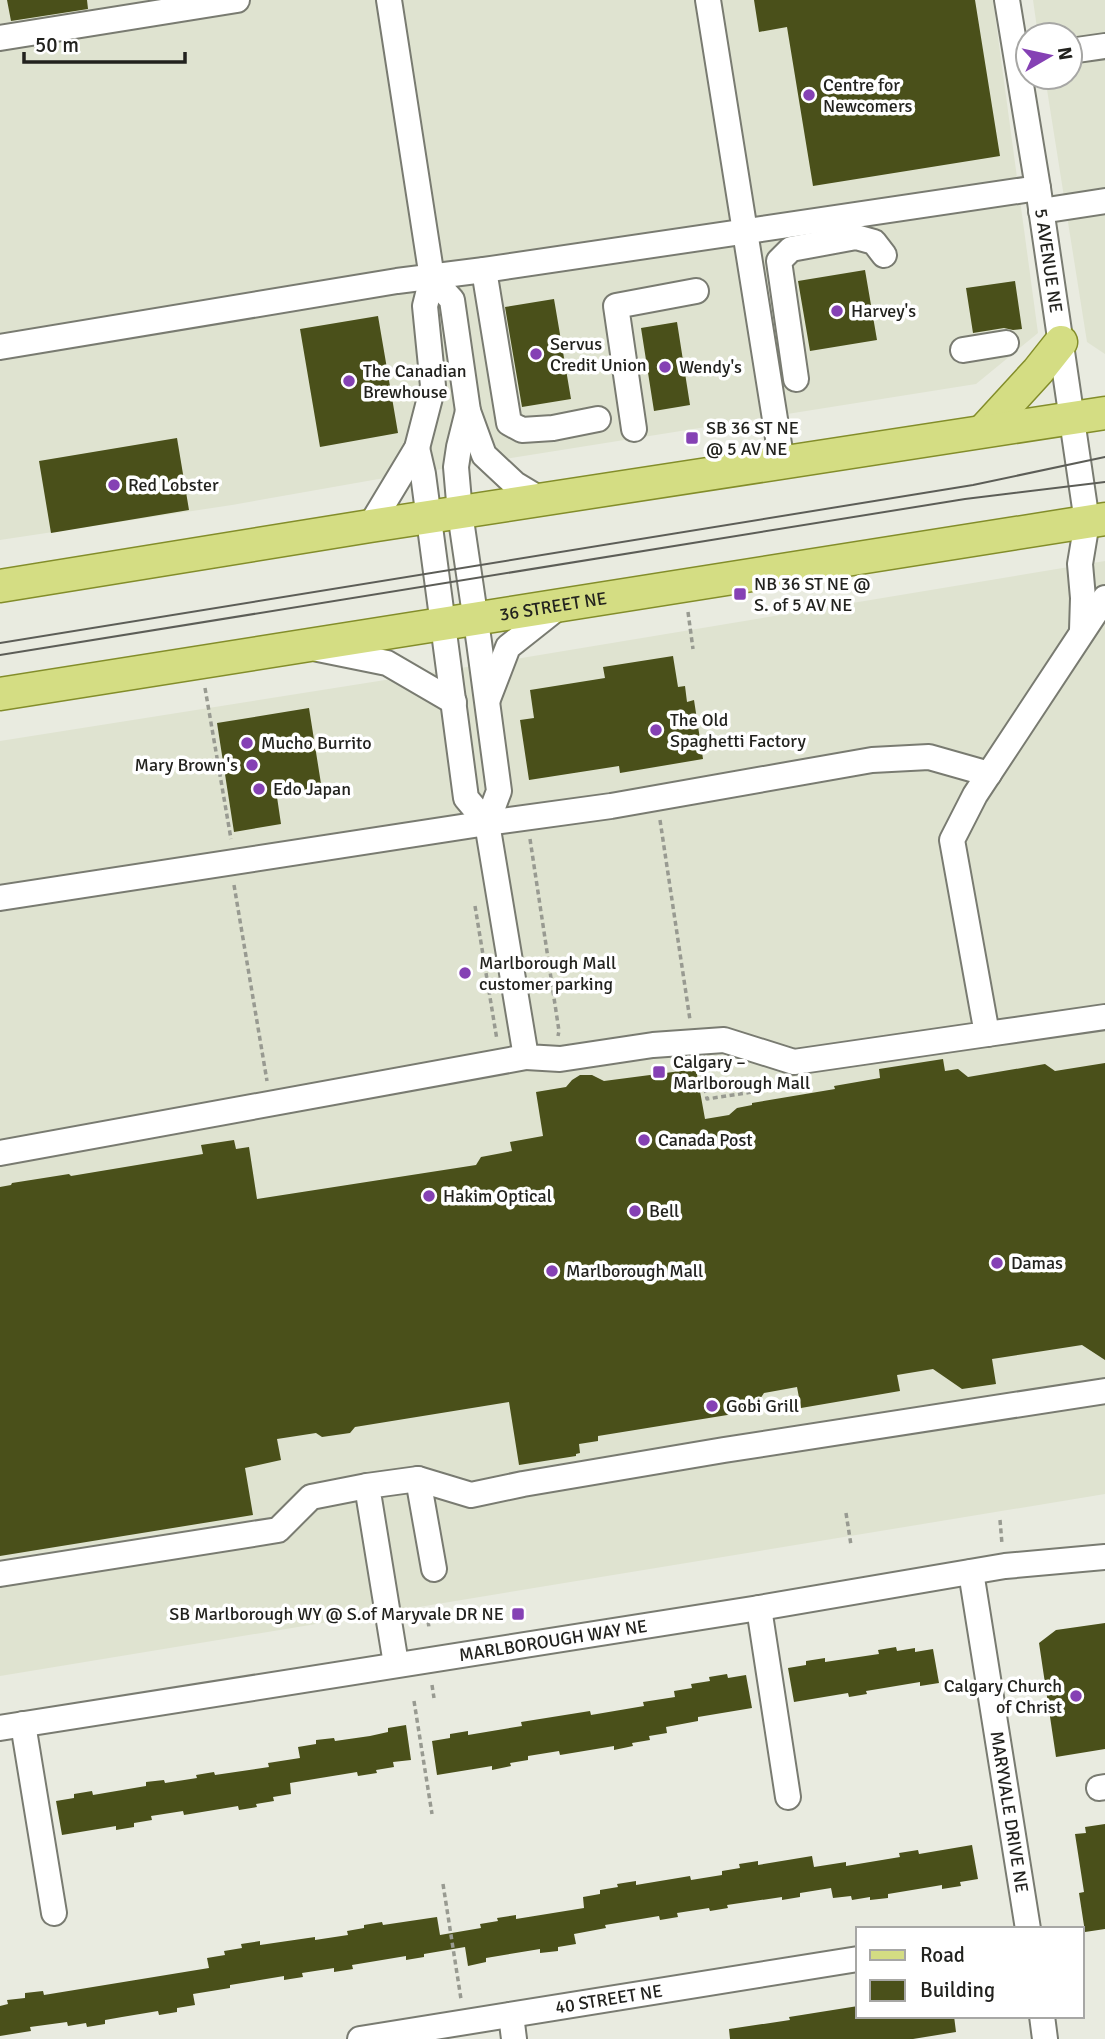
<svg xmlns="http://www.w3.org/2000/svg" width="1105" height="2039" font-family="Signika,sans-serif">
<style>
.built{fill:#dfe3d0}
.building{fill:#4a501a}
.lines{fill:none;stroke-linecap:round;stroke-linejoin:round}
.minor-casing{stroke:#797b71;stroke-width:28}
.major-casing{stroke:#838d2a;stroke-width:35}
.path{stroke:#989a91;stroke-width:3.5;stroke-dasharray:5 3.5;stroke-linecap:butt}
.minor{stroke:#fff;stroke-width:24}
.major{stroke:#d4dd83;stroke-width:32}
.tram{stroke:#5c5d57;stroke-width:2}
.poi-dot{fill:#8541b4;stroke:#fff;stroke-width:2.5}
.labels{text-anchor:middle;stroke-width:7;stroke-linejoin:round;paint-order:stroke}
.poi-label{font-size:18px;fill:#22221e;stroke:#fff;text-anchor:start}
.street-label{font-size:18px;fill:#22221e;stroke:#fff}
</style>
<rect width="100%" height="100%" fill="#e9ebe0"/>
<path class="built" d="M 0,0 L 993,0 L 1038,333 L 976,384 L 373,480 L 232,505 L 0,540 Z
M 1033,0 L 1105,0 L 1105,354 L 1087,342 L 1045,77 L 1070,77 L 1070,35 L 1038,35 Z
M 1105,561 L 1105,1494 L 0,1676 L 0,741 L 461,668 Z"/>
<path class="building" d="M 7,0 L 87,0 L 88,9 L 11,21 Z
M 754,0 L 975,0 L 1000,156 L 813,186 L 787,27 L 759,32 Z
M 865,270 L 877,340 L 810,351 L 798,281 Z
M 1015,281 L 1022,329 L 1013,330 L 1004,328 L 973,333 L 966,288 Z
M 554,299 L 571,399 L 522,407 L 505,307 Z
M 378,316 L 398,433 L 320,447 L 300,329 Z
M 677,322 L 690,405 L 654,411 L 641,328 Z
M 177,438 L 189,510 L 51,533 L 39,461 Z
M 673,656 L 678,687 L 685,686 L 687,702 L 694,700 L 703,759 L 620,773 L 619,766 L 529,780 L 520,720 L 534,718 L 530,690 L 605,678 L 603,667 Z
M 309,708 L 322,790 L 277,797 L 281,824 L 234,832 L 217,723 Z
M 943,1059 L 945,1071 L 958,1069 L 968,1077 L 1045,1064 L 1055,1071 L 1105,1063 L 1105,1360 L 1082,1345 L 992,1359 L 996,1384 L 962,1389 L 933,1369 L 897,1375 L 900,1391 L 801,1408 L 797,1387 L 764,1393 L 752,1411 L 598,1436 L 598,1441 L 579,1444 L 580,1453 L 576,1454 L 576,1456 L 519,1465 L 509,1402 L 355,1427 L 350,1433 L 322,1437 L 316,1433 L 277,1439 L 281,1460 L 245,1468 L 253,1515 L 0,1556 L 0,1187 L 11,1185 L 12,1183 L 69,1174 L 71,1176 L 203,1154 L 201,1145 L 234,1140 L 236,1149 L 249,1147 L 257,1199 L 476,1165 L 481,1157 L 512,1151 L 510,1142 L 543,1136 L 536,1092 L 566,1087 L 572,1080 L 580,1075 L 592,1075 L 604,1081 L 696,1069 L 705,1119 L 729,1115 L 737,1108 L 752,1105 L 752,1103 L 835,1089 L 834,1086 L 880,1078 L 879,1069 Z
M 1105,1623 L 1105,1749 L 1056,1757 L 1039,1643 L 1056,1630 Z
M 896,1647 L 897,1651 L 915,1648 L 915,1652 L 933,1649 L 939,1683 L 920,1686 L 920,1682 L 866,1691 L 867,1694 L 849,1697 L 848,1693 L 794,1702 L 788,1668 L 806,1665 L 806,1661 L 825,1658 L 825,1662 L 879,1654 L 878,1650 Z
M 727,1674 L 728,1678 L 746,1675 L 752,1708 L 698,1717 L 698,1721 L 666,1727 L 667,1733 L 649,1736 L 650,1740 L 632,1743 L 633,1746 L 614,1750 L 614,1746 L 560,1755 L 559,1751 L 528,1756 L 528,1760 L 510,1763 L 511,1766 L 492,1770 L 492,1766 L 437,1775 L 432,1741 L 450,1738 L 450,1734 L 468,1731 L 468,1735 L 522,1726 L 521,1722 L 590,1711 L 591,1715 L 644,1706 L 643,1702 L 675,1697 L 674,1691 L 692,1688 L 691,1684 L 710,1681 L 709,1677 Z
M 406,1725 L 411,1760 L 393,1762 L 394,1767 L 376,1770 L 377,1773 L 358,1776 L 357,1772 L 290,1783 L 291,1794 L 273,1797 L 274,1801 L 256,1804 L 257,1807 L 239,1810 L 238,1806 L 184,1815 L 183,1811 L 151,1816 L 152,1820 L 134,1823 L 134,1827 L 116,1830 L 116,1826 L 62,1835 L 56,1801 L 74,1798 L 74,1794 L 92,1791 L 93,1795 L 146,1786 L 146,1782 L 164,1780 L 165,1783 L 197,1778 L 196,1775 L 214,1772 L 215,1775 L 269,1767 L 268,1763 L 300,1758 L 298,1747 L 316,1744 L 316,1740 L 334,1738 L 335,1741 L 370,1736 L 388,1732 L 388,1728 Z
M 1105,1824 L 1105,1929 L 1085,1932 L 1079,1893 L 1084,1892 L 1075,1834 L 1086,1833 L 1085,1827 Z
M 972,1845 L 978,1879 L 960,1882 L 961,1886 L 942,1889 L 942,1885 L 888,1894 L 888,1898 L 870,1900 L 870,1897 L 852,1900 L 851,1896 L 833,1898 L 831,1888 L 800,1893 L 800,1897 L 782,1900 L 782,1897 L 727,1905 L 728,1908 L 710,1911 L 709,1908 L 677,1913 L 678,1917 L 660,1920 L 659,1916 L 605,1925 L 606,1928 L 574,1934 L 576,1944 L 558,1947 L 558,1951 L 540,1953 L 540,1949 L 486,1958 L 486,1962 L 468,1966 L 465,1947 L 424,1954 L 424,1957 L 406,1960 L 406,1956 L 352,1965 L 353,1969 L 334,1972 L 334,1968 L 302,1973 L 303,1977 L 284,1980 L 284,1976 L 230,1985 L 230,1988 L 193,1994 L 195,2005 L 177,2008 L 177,2012 L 159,2015 L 158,2011 L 122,2017 L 105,2020 L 105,2024 L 87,2027 L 86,2023 L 68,2026 L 67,2022 L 30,2027 L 31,2031 L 0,2036 L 0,2006 L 8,2004 L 7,2000 L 25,1998 L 25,1993 L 43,1991 L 44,1995 L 209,1968 L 207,1958 L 225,1955 L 224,1951 L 242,1948 L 241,1944 L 260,1941 L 260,1945 L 315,1937 L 315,1940 L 348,1935 L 347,1931 L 364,1928 L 364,1925 L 382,1922 L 383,1925 L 437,1917 L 440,1935 L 481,1928 L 480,1924 L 498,1921 L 497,1918 L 516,1915 L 516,1919 L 584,1908 L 583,1897 L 600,1894 L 600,1890 L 618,1887 L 617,1884 L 636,1881 L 636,1885 L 690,1876 L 691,1880 L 722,1875 L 722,1871 L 740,1868 L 739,1864 L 758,1861 L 758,1865 L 812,1856 L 814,1867 L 846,1862 L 846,1866 L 900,1857 L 899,1853 L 918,1850 L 919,1854 Z
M 858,2006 L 858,2016 L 954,2016 L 956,2032 L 913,2039 L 730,2039 L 729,2029 L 790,2020 L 789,2017 Z"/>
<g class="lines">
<defs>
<g id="minor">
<path d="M 708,0 L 782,463"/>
<path id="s1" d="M 1007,0 L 1038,188 L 1087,522 L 1080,564 L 1083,598 L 1082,630"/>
<path d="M 0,38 L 237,0"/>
<path d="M 1070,51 L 1105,46"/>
<path d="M 1041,211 L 1105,201"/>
<path d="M 484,270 L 509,423 L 522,430 L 553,428 L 598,419"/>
<path d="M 432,278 L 452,300 L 468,411 L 484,455 L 515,484 L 540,499"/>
<path d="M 0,347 L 397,281 L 484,270 L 1038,188"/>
<path d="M 963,350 L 1006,343"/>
<path d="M 796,379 L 779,261 L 791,249 L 856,237 L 874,242 L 884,255"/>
<path d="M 468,411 L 459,447 L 456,467 L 460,513 L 479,642 L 499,791 L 487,823"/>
<path d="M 634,429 L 616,306 L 696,291"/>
<path d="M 417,448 L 423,474 L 466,798 L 487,823 L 526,1057 L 560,1059 L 653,1045 L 724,1040 L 794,1062 L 987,1034 L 952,840 L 975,795 L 1105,598"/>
<path d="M 370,526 L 417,448 L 433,386 L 425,306 L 432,278 L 389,0"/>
<path d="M 318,649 L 387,663 L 454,702"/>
<path d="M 488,699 L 508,647 L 561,605"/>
<path d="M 0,898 L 487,823 L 611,806 L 872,760 L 929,757 L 989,774"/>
<path d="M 987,1034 L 1105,1017"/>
<path d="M 0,1153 L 526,1057"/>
<path d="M 418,1479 L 434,1569"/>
<path id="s2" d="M 971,1572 L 1028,1929"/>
<path d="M 0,1574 L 278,1530 L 311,1497 L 367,1486"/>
<path d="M 759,1608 L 788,1797"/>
<path d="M 396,1664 L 367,1486 L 418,1479 L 471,1495 L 523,1484 L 724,1450 L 1105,1391"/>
<path d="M 23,1724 L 54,1913"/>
<path id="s3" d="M 0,1728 L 759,1608 L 1005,1566 L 1105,1557"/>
<path d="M 1099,1788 L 1105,1787"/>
<path d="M 511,2015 L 514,2039"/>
<path d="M 1042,2016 L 1045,2039"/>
<path id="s4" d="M 360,2039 L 858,1959"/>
</g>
<g id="major">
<path d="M 983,431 L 1038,371 L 1061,342"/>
<path d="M 0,586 L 370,526 L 1105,413"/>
<path id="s5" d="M 0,694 L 1105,519"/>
</g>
</defs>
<use href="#minor" class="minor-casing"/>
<use href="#major" class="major-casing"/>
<path class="path" d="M 688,612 L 693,649
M 205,688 L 231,839
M 660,820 L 690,1020
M 530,839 L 559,1031 L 558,1036
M 234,885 L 267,1081
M 475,906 L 497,1040
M 700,1063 L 707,1099 L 791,1086
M 846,1513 L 851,1545
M 1000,1520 L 1002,1544
M 427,1613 L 429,1628
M 432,1685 L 434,1698
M 414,1701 L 432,1814
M 443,1884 L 461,1999"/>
<use href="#minor" class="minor"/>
<use href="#major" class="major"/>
<path class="tram" d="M 0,643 L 973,485 L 1105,457
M 0,655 L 965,499 L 1105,482"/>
</g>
<g class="poi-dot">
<circle cx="809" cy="95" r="7"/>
<circle cx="837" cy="311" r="7"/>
<circle cx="536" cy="354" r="7"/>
<circle cx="665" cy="367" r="7"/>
<circle cx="349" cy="381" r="7"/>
<rect x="685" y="431" width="14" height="14" rx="3.5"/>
<circle cx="114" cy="485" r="7"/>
<rect x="733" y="587" width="14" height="14" rx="3.5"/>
<circle cx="656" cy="730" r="7"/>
<circle cx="247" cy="743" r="7"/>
<circle cx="252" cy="765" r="7"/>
<circle cx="259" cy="789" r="7"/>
<circle cx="465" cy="973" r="7"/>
<rect x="652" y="1065" width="14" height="14" rx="3.5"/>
<circle cx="644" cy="1140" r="7"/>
<circle cx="429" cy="1196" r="7"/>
<circle cx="635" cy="1211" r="7"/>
<circle cx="997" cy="1263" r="7"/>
<circle cx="552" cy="1271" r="7"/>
<circle cx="712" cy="1406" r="7"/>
<rect x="511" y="1607" width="14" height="14" rx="3.5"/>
<circle cx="1076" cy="1696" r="7"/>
</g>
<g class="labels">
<g class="poi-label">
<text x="823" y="91">Centre for<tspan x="823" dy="21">Newcomers</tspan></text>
<text x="851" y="317">Harvey's</text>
<text x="550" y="350">Servus<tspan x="550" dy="21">Credit Union</tspan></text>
<text x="679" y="373">Wendy's</text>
<text x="363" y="377">The Canadian<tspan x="363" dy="21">Brewhouse</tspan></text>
<text x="706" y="434">SB 36 ST NE<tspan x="706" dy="21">@ 5 AV NE</tspan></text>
<text x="128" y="491">Red Lobster</text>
<text x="754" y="590">NB 36 ST NE @<tspan x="754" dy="21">S. of 5 AV NE</tspan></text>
<text x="670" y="726">The Old<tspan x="670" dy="21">Spaghetti Factory</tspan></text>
<text x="261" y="749">Mucho Burrito</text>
<text x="238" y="771" text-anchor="end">Mary Brown's</text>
<text x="273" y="795">Edo Japan</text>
<text x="479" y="969">Marlborough Mall<tspan x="479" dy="21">customer parking</tspan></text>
<text x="673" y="1068">Calgary –<tspan x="673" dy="21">Marlborough Mall</tspan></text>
<text x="658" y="1146">Canada Post</text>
<text x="443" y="1202">Hakim Optical</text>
<text x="649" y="1217">Bell</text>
<text x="1011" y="1269">Damas</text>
<text x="566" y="1277">Marlborough Mall</text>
<text x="726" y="1412">Gobi Grill</text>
<text x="504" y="1620" text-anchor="end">SB Marlborough WY @ S.of Maryvale DR NE</text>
<text x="1062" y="1692" text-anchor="end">Calgary Church<tspan x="1062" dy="21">of Christ</tspan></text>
</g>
<g class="street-label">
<text dy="6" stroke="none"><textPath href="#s1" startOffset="264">5 AVENUE NE</textPath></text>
<text dy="6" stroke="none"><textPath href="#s5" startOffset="560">36 STREET NE</textPath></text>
<text dy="6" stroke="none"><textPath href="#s3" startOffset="560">MARLBOROUGH WAY NE</textPath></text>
<text dy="6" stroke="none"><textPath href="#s2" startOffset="243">MARYVALE DRIVE NE</textPath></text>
<text dy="6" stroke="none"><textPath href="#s4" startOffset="252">40 STREET NE</textPath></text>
</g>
</g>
<rect x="856" y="1927" width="228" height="91" fill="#ffffff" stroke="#a7a7a5" stroke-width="2"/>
<rect x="870" y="1950" width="35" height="10" fill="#d4dd83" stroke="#a7a7a5" stroke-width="2"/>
<text x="920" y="1962" font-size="21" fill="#22221e">Road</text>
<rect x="870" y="1980" width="35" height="21" fill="#4a501a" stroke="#a7a7a5" stroke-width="2"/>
<text x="920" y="1997" font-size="21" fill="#22221e">Building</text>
<g transform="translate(1049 56) rotate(81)"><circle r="33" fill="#ffffff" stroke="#a7a7a5" stroke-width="2"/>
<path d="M0-5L12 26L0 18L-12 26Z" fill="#8541b4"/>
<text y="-10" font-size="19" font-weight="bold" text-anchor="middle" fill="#22221e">N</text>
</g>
<path d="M24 52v10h161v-10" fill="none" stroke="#22221e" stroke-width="3.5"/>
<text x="35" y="52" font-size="21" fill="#22221e" stroke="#ffffff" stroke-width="5" paint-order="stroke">50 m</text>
</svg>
